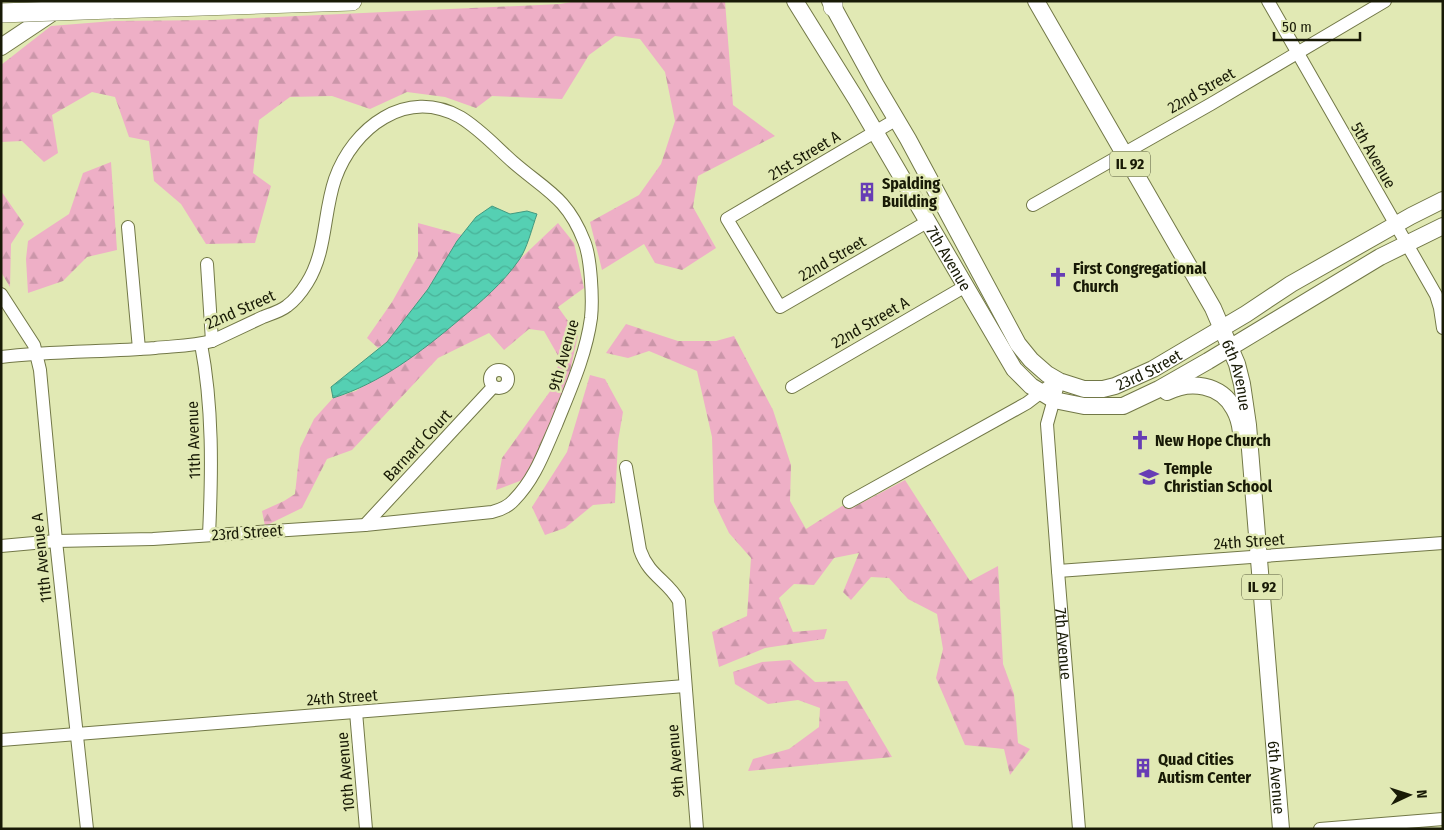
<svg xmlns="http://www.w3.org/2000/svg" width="1444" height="830" font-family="'Fira Sans Condensed',sans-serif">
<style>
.forest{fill:url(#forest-firs)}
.water{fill:url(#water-waves);stroke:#43997f}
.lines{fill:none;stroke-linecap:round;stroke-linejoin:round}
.minor-casing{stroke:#727847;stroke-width:14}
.major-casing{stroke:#727847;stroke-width:18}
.highway-casing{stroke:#727847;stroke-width:20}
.minor{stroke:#fff;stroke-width:12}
.major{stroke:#fff;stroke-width:16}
.highway{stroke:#fff;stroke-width:19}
.highway-bridge-casing{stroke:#727847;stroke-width:20;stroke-linecap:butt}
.highway-bridge{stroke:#fff;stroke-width:19}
.labels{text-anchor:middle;stroke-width:5;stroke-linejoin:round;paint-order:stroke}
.shield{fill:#e1e9b4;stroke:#54583a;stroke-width:1}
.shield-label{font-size:15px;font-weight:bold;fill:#181a06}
.street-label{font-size:16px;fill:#181a06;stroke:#e1e9b4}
.poi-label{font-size:16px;font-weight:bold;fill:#181a06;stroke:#e1e9b4;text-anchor:start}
</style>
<defs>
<pattern id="forest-firs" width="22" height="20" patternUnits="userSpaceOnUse" patternTransform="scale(1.25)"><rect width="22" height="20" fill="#eeafc6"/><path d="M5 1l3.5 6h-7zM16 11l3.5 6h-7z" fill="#cb96a9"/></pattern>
<pattern id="water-waves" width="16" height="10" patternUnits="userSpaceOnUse" patternTransform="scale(1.25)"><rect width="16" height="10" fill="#55d0b3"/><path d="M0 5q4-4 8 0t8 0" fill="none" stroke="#49b298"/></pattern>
</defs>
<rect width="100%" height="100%" fill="#e1e9b4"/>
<path class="forest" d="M 577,1 L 725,1 L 733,105 L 775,136 L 698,176 L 693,207 L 716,248 L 682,270 L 655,263 L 644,244 L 602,270 L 590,222 L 639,195 L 661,164 L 675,121 L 665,72 L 640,39 L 615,36 L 589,55 L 562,99 L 492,96 L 476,108 L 445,97 L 407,92 L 370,109 L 332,96 L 290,97 L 259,120 L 253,173 L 271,186 L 255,243 L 206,244 L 181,204 L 154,181 L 149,141 L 129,137 L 115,97 L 92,92 L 52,115 L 58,153 L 44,162 L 22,141 L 1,142 L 1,65 L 51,26 L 113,21 L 213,20 L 560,4 Z
M 111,162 L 117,250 L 87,257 L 63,281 L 28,293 L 26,259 L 28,241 L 69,214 L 83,173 Z
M 1,191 L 24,224 L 11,244 L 10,287 L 1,272 Z
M 418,223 L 462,235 L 428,289 L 387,342 L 378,348 L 367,338 L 392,302 L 418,256 Z
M 558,223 L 574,243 L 584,288 L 558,307 L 578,335 L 567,385 L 525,479 L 496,490 L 502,458 L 551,390 L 560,359 L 544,331 L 529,329 L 504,350 L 489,333 L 438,358 L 352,450 L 327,459 L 302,508 L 265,526 L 262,511 L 284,501 L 295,494 L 300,448 L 314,419 L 333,398 L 356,391 L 485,298 L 520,259 Z
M 626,324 L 678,341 L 716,341 L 734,336 L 773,410 L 791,465 L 790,501 L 806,529 L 842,506 L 854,507 L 905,480 L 970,581 L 998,566 L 1003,664 L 1014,694 L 1018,743 L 1030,749 L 1010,775 L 1004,749 L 965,745 L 936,678 L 943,649 L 937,614 L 908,599 L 889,578 L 871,577 L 851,600 L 843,592 L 859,553 L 834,558 L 814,585 L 794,584 L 779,598 L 793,632 L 827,629 L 824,639 L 765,648 L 719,667 L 712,632 L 747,616 L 751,558 L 729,533 L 714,502 L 712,437 L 697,371 L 649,351 L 628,358 L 606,353 Z
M 590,375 L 605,379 L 623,412 L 618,441 L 615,503 L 593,505 L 565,528 L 545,535 L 532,507 L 567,452 Z
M 790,660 L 815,682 L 847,681 L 892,757 L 748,771 L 753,759 L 789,749 L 819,727 L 820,708 L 798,700 L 768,704 L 735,684 L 733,672 L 762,662 Z"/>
<path class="water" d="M 492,206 L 510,214 L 527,211 L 537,214 C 532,228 527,249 519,260 C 503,283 481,302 459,320 C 421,352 381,383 333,398 L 331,387 L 387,342 L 428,289 L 457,241 L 476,217 Z"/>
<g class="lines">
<defs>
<g id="minor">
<path d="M 1268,1 L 1436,295 L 1440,308 L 1443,328"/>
<path d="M 897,119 L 727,219 L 780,307 L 927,222"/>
<path d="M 1033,205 L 1211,104 L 1385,1"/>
<path d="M 128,227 L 139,349"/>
<path d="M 207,264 L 212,341"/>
<path d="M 1,294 L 34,345 L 40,370 L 56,541 L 87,829"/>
<path d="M 201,344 C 213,407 212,471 209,535"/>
<path d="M 1,357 C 52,351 104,352 155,348 C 174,346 194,346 212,341 C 229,333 246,325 263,317 C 271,314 281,311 287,306 C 294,301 302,291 307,283 C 327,251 323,214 335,179 C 353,128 406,87 460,117 C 480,129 496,147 513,162 C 545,190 567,197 584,241 C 591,257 593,300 591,318 C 586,355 570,390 556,425 C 544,452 535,479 514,500 C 508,507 500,510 492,512 L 365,525 L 153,539 L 56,541 L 1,546"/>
<circle cx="499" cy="379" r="9"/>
<path id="s1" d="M 1059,381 L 1047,424 L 1058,571 L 1079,829"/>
<path d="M 792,387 L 964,287"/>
<path d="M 626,467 L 640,550 C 649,576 667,580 679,601 L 697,829"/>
<path d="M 849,502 L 1027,403 L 1048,387"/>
<path d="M 365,525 L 493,387"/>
<path d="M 1058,571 L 1443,543"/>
<path d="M 356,712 L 366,829"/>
<path d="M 1,740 L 685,686"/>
<path d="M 1320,829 L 1443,819"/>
</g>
<g id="major">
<path id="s2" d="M 795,1 L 856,99 L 1014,369 L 1031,386 L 1054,400 L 1084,406 L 1123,406 L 1159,389 L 1208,361 L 1380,257 L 1443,226"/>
<path id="s3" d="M 830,1 L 876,85 L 908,139 L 1018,344 L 1031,360 L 1047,374 L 1059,381 L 1084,389 L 1103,389 L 1115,386 L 1153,369 L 1246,314 L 1291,284 L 1411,216 L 1443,200"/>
<path id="s4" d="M 1036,1 L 1213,308 L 1237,364 L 1242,384 L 1248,425 L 1281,829"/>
<path d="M 1,47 L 58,9"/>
<path d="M 1167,392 C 1190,380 1221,384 1234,409 C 1238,416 1240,423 1241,432"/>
</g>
<path id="highway" d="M 833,1 L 833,7
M 111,9 L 352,1"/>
</defs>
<use href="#minor" class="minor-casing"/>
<use href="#major" class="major-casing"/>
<use href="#highway" class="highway-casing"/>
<use href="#minor" class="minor"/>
<use href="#major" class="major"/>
<use href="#highway" class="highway"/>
<defs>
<path id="highway-bridge" d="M 1,13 L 111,9"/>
</defs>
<use href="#highway-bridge" class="highway-bridge-casing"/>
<use href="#highway-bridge" class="highway-bridge"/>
</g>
<defs>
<symbol id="building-bare" viewBox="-9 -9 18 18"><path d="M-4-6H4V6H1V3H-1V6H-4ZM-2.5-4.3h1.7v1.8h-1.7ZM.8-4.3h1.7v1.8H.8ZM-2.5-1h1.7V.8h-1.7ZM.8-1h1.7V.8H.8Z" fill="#673db5" stroke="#e1e9b4" stroke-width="2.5" paint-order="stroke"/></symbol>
<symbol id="church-bare" viewBox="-9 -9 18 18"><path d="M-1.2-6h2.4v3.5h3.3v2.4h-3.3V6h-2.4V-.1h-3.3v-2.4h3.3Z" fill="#673db5" stroke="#e1e9b4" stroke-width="2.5" paint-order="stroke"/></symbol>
<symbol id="school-bare" viewBox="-9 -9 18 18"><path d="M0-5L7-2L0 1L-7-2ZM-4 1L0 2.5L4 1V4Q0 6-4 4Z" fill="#673db5" stroke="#e1e9b4" stroke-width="2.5" paint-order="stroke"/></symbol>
</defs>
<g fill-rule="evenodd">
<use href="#building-bare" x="853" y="178" width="28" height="28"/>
<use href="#church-bare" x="1044" y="263" width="28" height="28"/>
<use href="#church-bare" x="1126" y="426" width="28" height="28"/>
<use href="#school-bare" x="1135" y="463" width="28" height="28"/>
<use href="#building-bare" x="1129" y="754" width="28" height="28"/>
</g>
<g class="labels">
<g class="shield">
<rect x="1110" y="151.5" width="40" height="25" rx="4"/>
<rect x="1242" y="574.5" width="40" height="25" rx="4"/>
</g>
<g class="shield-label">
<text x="1130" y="169">IL 92</text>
<text x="1262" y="592">IL 92</text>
</g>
<g class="street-label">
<text transform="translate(1201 90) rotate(-30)" y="6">22nd Street</text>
<text transform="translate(804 155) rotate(-31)" y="6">21st Street A</text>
<text transform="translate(1374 155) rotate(60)" y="6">5th Avenue</text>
<text transform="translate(832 258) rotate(-30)" y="6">22nd Street</text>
<text dy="6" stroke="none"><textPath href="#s2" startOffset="300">7th Avenue</textPath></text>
<text transform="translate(240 309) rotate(-24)" y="6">22nd Street</text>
<text transform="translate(870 322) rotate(-30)" y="6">22nd Street A</text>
<text transform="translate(563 355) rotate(-74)" y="6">9th Avenue</text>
<text dy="6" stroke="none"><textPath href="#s3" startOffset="542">23rd Street</textPath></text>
<text dy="6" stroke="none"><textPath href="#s4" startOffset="426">6th Avenue</textPath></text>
<text transform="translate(193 440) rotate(-92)" y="6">11th Avenue</text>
<text transform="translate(417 445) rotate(-47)" y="6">Barnard Court</text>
<text transform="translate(247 532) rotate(-4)" y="6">23rd Street</text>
<text transform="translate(1249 541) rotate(-4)" y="6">24th Street</text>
<text transform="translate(41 558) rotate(-96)" y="6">11th Avenue A</text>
<text dy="6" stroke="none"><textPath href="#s1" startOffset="265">7th Avenue</textPath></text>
<text transform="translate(342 697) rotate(-4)" y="6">24th Street</text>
<text transform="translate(675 761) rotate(-95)" y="6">9th Avenue</text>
<text transform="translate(345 772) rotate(-95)" y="6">10th Avenue</text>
<text dy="6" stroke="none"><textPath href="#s4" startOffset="831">6th Avenue</textPath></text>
</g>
<g class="poi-label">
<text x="882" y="189">Spalding<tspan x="882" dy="18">Building</tspan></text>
<text x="1073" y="274">First Congregational<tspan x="1073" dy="18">Church</tspan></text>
<text x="1155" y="446">New Hope Church</text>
<text x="1164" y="474">Temple<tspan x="1164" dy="18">Christian School</tspan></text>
<text x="1158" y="765">Quad Cities<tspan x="1158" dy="18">Autism Center</tspan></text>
</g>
</g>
<rect width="1444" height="830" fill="none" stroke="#181a06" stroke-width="5"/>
<g transform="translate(1409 795) rotate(86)" stroke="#e1e9b4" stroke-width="4" paint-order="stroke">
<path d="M0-4L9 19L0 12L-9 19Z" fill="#181a06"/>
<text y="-8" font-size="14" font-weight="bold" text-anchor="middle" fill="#181a06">N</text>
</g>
<path d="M1274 32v8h86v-8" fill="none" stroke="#181a06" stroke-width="2.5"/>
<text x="1282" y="32" font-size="15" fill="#181a06" stroke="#e1e9b4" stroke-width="4" paint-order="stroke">50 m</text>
</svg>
